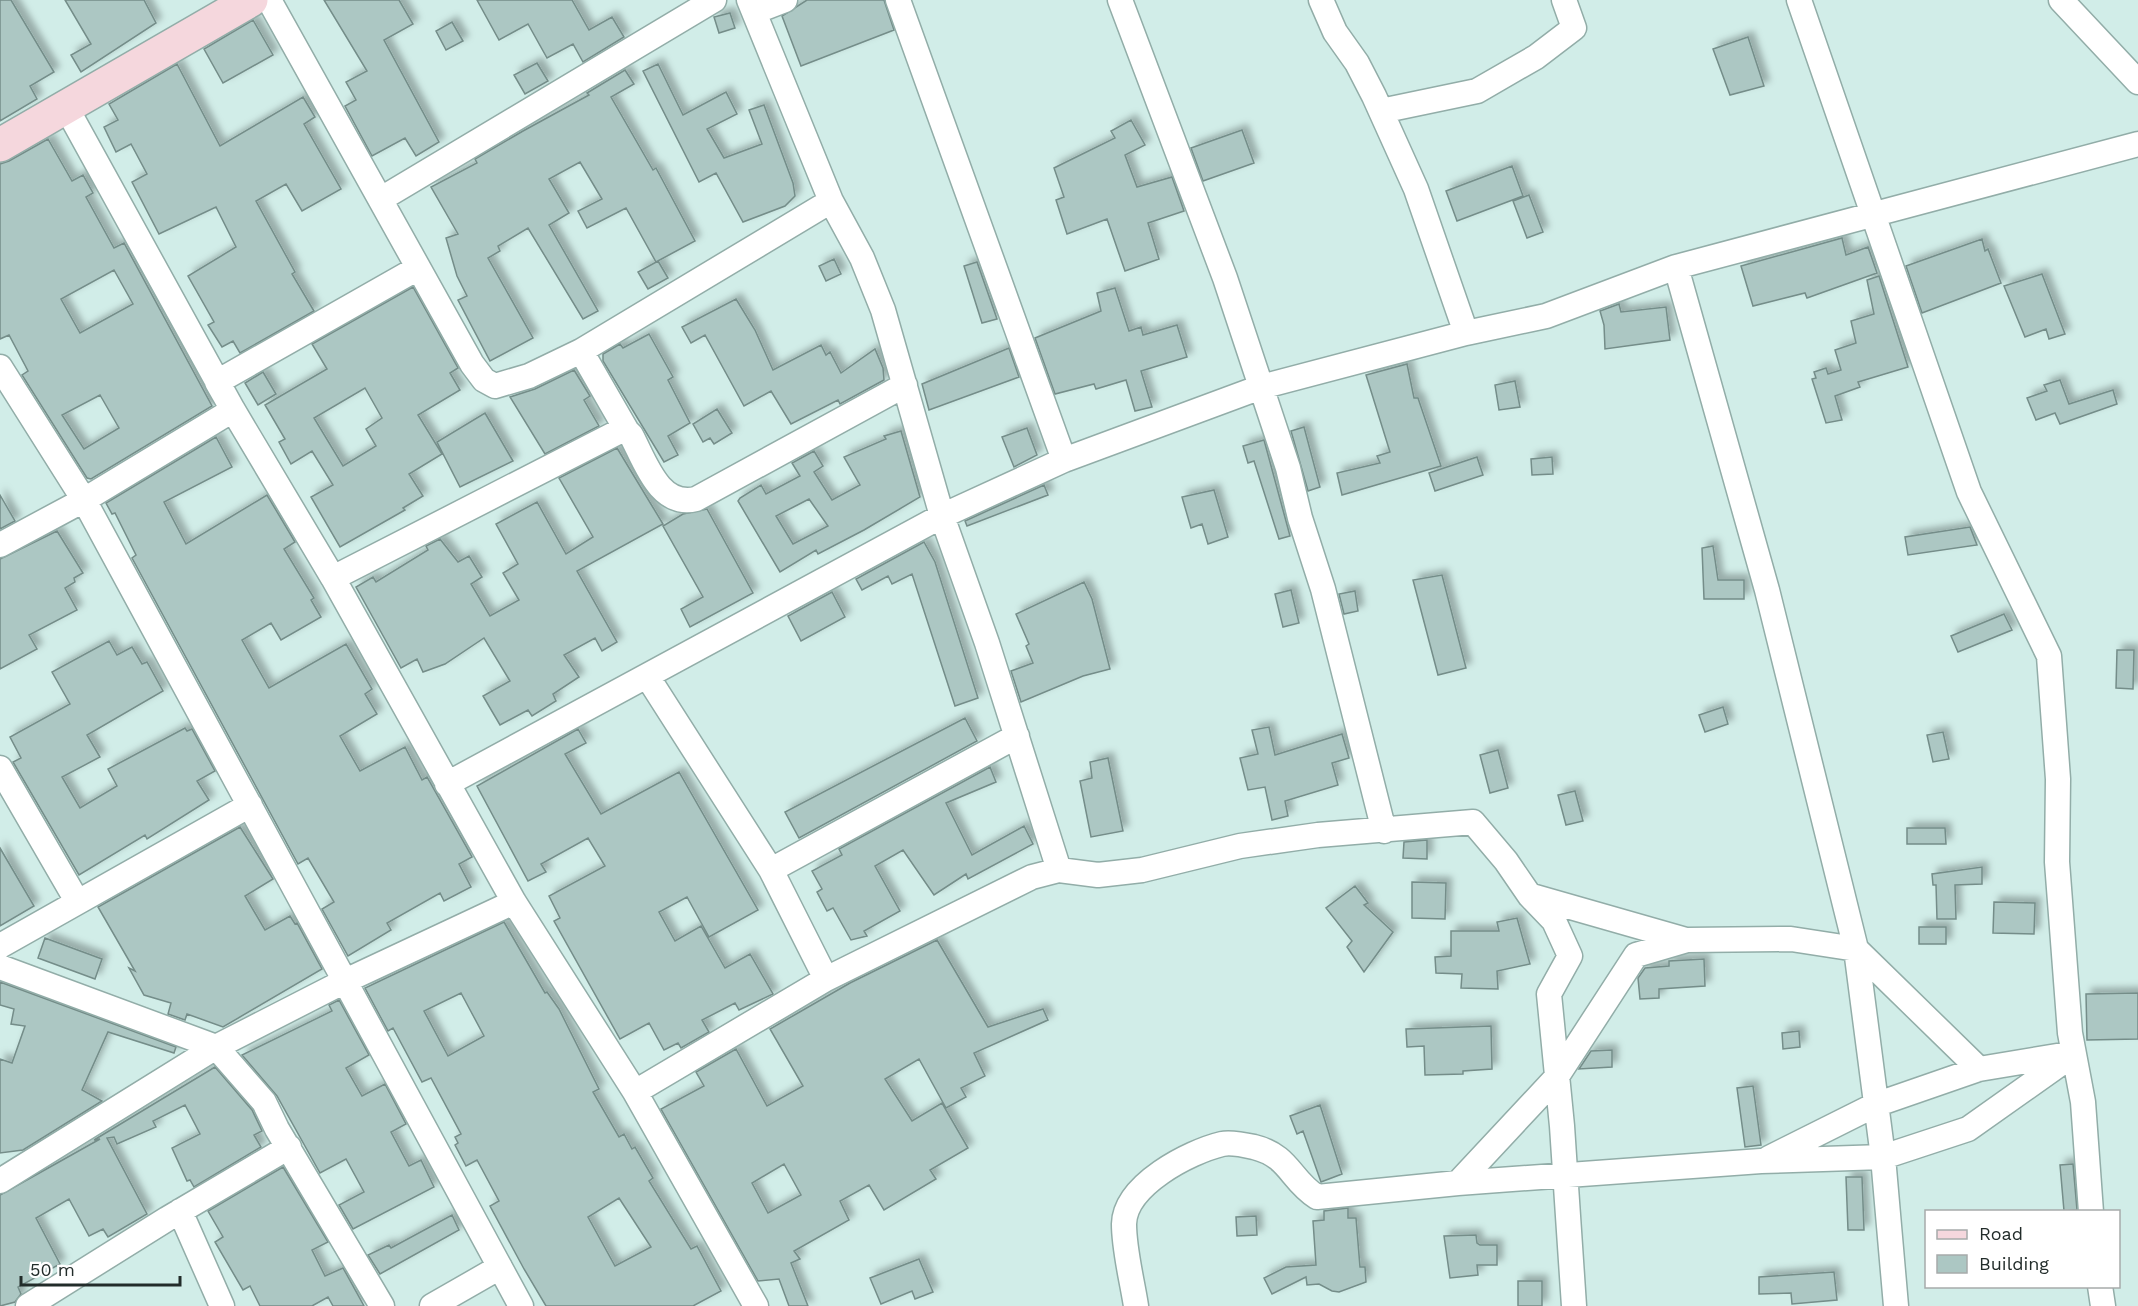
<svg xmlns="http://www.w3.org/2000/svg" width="2138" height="1306" font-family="'Work Sans',sans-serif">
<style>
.building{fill:#acc7c3;stroke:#748d89;stroke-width:1.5;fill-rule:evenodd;filter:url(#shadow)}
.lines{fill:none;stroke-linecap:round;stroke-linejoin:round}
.street-casing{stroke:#92ada8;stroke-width:27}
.secondary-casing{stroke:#92ada8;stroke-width:36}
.street{stroke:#fff;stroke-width:24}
.secondary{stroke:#f5d7dd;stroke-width:33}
</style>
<defs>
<filter id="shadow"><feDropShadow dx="5.5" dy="-5.5" stdDeviation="3" flood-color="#0004"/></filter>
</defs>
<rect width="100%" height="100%" fill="#d1ede8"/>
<path class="building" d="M 0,0 L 11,0 L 54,72 L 30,86 L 37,99 L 0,121 Z
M 65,0 L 144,0 L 156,23 L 81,72 L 71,55 L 91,44 Z
M 324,0 L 399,0 L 413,24 L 384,40 L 439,142 L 416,156 L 405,138 L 372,156 L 345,106 L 356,100 L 346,82 L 367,71 Z
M 477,0 L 572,0 L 589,30 L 612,17 L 624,37 L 583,62 L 573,44 L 547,58 L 528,24 L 499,40 Z
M 807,0 L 884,0 L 894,30 L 801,66 L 782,16 Z
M 730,13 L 735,28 L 719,33 L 714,17 Z
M 253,20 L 273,55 L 223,83 L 204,49 Z
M 452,22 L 463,41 L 446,50 L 436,31 Z
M 1748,37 L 1764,86 L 1730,95 L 1713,49 Z
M 537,63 L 548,81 L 525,94 L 514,75 Z
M 177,64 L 220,146 L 303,97 L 315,117 L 304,124 L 341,189 L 302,211 L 286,184 L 256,201 L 295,272 L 292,274 L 314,311 L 240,353 L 233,341 L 222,347 L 208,325 L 214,322 L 188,276 L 236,247 L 216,207 L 159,234 L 132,182 L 147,174 L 131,144 L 116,152 L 104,127 L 118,120 L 109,104 Z
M 658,64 L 683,115 L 726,92 L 737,114 L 707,129 L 724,158 L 762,144 L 749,110 L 764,105 L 793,183 L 795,196 L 785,206 L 743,222 L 716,173 L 699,182 L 643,71 Z
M 625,70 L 634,84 L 611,97 L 653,170 L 656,168 L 695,241 L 656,262 L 626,208 L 587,228 L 578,211 L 602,199 L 580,162 L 549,179 L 569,213 L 549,225 L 598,311 L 583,319 L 528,228 L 498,246 L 500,251 L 488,258 L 533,338 L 490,361 L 458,300 L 467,296 L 457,276 L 446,238 L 458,234 L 431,187 L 477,163 L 475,159 L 523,131 L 589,95 L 587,93 Z
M 1131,120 L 1145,145 L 1125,155 L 1137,187 L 1172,177 L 1184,211 L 1148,223 L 1159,259 L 1125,271 L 1107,219 L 1067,234 L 1056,200 L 1064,197 L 1054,168 L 1115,138 L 1111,131 Z
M 1242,130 L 1254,163 L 1203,181 L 1191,148 Z
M 48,139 L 72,181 L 83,175 L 93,193 L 86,197 L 114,248 L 124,243 L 212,406 L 91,479 L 87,478 L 22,375 L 28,371 L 9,335 L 0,339 L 0,164 L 9,161 ZM 114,270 L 133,304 L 80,333 L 61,299 ZM 100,395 L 119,428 L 84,449 L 62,415 Z
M 1512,166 L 1523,196 L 1457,221 L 1446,191 Z
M 1529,195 L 1543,232 L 1527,238 L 1513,201 Z
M 1842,238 L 1846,255 L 1868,247 L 1877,273 L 1807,298 L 1805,293 L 1753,306 L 1741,266 Z
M 1982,239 L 1985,251 L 1988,249 L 2001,283 L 1922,313 L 1906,266 Z
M 834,259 L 841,274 L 826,281 L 819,266 Z
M 658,261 L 668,278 L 648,289 L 638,272 Z
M 977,262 L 997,319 L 982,323 L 964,266 Z
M 2042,274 L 2065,334 L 2049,339 L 2046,329 L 2025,337 L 2004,286 Z
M 1879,276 L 1908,367 L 1858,382 L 1860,387 L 1835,396 L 1842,420 L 1826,423 L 1812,379 L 1816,378 L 1814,372 L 1826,368 L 1828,374 L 1841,370 L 1835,350 L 1856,343 L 1851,321 L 1874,314 L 1867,280 Z
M 413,287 L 458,368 L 450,373 L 460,390 L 418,415 L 442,454 L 409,474 L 423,496 L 403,508 L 405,510 L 340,547 L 311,497 L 333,485 L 312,451 L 291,464 L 279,442 L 285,439 L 265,405 L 327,369 L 312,344 ZM 365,388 L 382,418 L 366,429 L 376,446 L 343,466 L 314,418 Z
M 1115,288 L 1129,331 L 1141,327 L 1143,335 L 1177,325 L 1187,357 L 1141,371 L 1152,407 L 1135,411 L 1126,380 L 1096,389 L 1094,384 L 1055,394 L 1035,338 L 1101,311 L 1097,293 Z
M 736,299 L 755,330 L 773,370 L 821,345 L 826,355 L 830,352 L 841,373 L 875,349 L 883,368 L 884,380 L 840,404 L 838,400 L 791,424 L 771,391 L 744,406 L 705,335 L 691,343 L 682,327 Z
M 1619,304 L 1621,312 L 1666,307 L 1670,340 L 1605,349 L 1604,325 L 1600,311 Z
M 649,334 L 673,377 L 668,380 L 690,423 L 668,436 L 678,455 L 664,462 L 603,361 L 603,354 L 620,344 L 623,348 Z
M 1009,348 L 1019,377 L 929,410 L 922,384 Z
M 1407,364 L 1414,398 L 1418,398 L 1441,466 L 1342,495 L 1337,473 L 1380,463 L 1377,456 L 1390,452 L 1366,375 Z
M 574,370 L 590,396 L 584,400 L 599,426 L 545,454 L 510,397 L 535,389 Z
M 263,372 L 276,394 L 258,405 L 245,383 Z
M 2060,380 L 2069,404 L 2113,390 L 2117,404 L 2060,424 L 2055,413 L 2036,420 L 2027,398 L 2047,391 L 2044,385 Z
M 1515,381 L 1520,407 L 1499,410 L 1495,385 Z
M 717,409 L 732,433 L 714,444 L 710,438 L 703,442 L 693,424 Z
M 485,413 L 513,461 L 460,487 L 437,442 Z
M 1304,427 L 1320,487 L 1308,491 L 1291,431 Z
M 1027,428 L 1037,455 L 1014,467 L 1002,437 Z
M 901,431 L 920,497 L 864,530 L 818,554 L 816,550 L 780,572 L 738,501 L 740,498 L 761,485 L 766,494 L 800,476 L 792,463 L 814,451 L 823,466 L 814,472 L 832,500 L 860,485 L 844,457 L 886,439 L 884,436 ZM 809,499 L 828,526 L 793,544 L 776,516 Z
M 216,437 L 232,467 L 164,502 L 186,544 L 267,495 L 295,542 L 284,549 L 314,598 L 311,600 L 321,617 L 281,640 L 271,623 L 242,640 L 269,688 L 346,644 L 372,689 L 365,694 L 377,714 L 340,736 L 360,771 L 405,747 L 422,780 L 427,777 L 472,857 L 459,864 L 471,887 L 444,901 L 440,893 L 387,923 L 391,930 L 348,956 L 322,909 L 334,902 L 308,858 L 298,864 L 132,558 L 136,555 L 115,513 L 112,514 L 106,503 Z
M 1264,440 L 1290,536 L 1279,539 L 1254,461 L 1248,463 L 1243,446 Z
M 617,448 L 663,524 L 577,571 L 617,642 L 602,651 L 595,638 L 564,655 L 579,677 L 553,694 L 556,701 L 532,716 L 528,710 L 500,725 L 483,696 L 510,681 L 484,638 L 445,664 L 423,672 L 417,659 L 401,668 L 356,587 L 373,577 L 376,582 L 428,550 L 426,546 L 440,539 L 458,562 L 469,556 L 482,577 L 471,584 L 490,616 L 519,600 L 503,573 L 518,564 L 496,524 L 537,502 L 566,554 L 593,537 L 559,478 Z
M 1477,457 L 1483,475 L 1435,491 L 1429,473 Z
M 1552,457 L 1553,474 L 1532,475 L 1531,459 Z
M 1044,485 L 1048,495 L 967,526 L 965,521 Z
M 1214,490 L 1228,537 L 1208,544 L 1202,524 L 1191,528 L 1182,497 Z
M 0,495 L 15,521 L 0,529 Z
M 707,509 L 753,593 L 690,627 L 681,609 L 703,597 L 663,526 L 683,514 Z
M 1970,527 L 1977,545 L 1908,555 L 1905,537 Z
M 57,531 L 83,573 L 74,578 L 75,582 L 65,588 L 77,610 L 29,635 L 37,649 L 0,669 L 0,559 Z
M 924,542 L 935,562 L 978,698 L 955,706 L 912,574 L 892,584 L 888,576 L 862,590 L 856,579 Z
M 1713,546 L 1718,580 L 1744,580 L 1744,599 L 1704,599 L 1702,548 Z
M 1442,575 L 1466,668 L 1438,675 L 1413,580 Z
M 1084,582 L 1092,599 L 1110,669 L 1083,676 L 1021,702 L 1011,671 L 1033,663 L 1026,646 L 1029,644 L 1016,614 Z
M 1291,590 L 1299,623 L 1283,627 L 1275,594 Z
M 1355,591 L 1358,611 L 1344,614 L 1339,594 Z
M 832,592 L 845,617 L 801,641 L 788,616 Z
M 2004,614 L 2012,630 L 1958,652 L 1951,636 Z
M 109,641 L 117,655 L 132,647 L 142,664 L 147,662 L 163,691 L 87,735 L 100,757 L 62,777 L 80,808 L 117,786 L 108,769 L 185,728 L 187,731 L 192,729 L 215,771 L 197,781 L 209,800 L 147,839 L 145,835 L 79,875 L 13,762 L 21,758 L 10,737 L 70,704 L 52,672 Z
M 2117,650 L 2134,650 L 2133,689 L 2116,688 Z
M 1723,707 L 1728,724 L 1705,732 L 1699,715 Z
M 965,718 L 977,741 L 799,838 L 785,812 Z
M 1269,727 L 1275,755 L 1342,734 L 1349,758 L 1332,763 L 1338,785 L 1285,801 L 1288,816 L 1272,820 L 1265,787 L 1248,790 L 1240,758 L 1258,754 L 1252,730 Z
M 578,729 L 586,743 L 565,754 L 601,814 L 679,772 L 758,910 L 709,937 L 687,897 L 659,912 L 675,941 L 701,926 L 725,968 L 750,954 L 773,994 L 739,1010 L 735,1003 L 702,1020 L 709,1032 L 681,1048 L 678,1043 L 664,1050 L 649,1023 L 620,1039 L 554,921 L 560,918 L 549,896 L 605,866 L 588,838 L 541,864 L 546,872 L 528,881 L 477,786 Z
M 1943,732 L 1949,759 L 1933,762 L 1927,735 Z
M 1498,750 L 1508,788 L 1490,793 L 1480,755 Z
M 1108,758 L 1123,831 L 1091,837 L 1080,781 L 1092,778 L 1090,762 Z
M 990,767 L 996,782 L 946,803 L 972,855 L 1024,826 L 1033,844 L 968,879 L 966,874 L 934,895 L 903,850 L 875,866 L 900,911 L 864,931 L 867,936 L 851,940 L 833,908 L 827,911 L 817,892 L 822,889 L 812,871 L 842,855 L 839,849 Z
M 1575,791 L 1583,821 L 1566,825 L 1558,795 Z
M 240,827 L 273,879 L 245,896 L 265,930 L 290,916 L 295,924 L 297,923 L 322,969 L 223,1027 L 187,1014 L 185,1020 L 168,1014 L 171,1003 L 144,995 L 129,968 L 135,971 L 98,907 Z
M 1907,828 L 1945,828 L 1946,844 L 1907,844 Z
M 1427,840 L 1427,859 L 1403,858 L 1404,842 Z
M 0,848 L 34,906 L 0,926 Z
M 1982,867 L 1982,884 L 1955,885 L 1956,919 L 1937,919 L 1936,885 L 1933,885 L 1932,874 Z
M 1412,882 L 1446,883 L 1445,919 L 1412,918 Z
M 1355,886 L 1368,903 L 1364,905 L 1393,932 L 1364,972 L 1347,947 L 1352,941 L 1326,908 Z
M 1994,902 L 2035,903 L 2034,934 L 1993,933 Z
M 1517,918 L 1530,964 L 1497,971 L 1498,989 L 1461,988 L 1462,974 L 1436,973 L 1435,957 L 1451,956 L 1451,931 L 1499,931 L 1497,922 Z
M 504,922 L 545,993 L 547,992 L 559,1009 L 599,1089 L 593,1092 L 619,1137 L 624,1134 L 632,1149 L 635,1147 L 653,1178 L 649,1181 L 691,1249 L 697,1246 L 721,1291 L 693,1306 L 546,1306 L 524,1269 L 490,1206 L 499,1201 L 477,1160 L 466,1166 L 455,1145 L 458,1143 L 455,1137 L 461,1134 L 431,1078 L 422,1082 L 393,1028 L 388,1031 L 365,988 ZM 461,993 L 484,1036 L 448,1056 L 424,1011 ZM 619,1198 L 651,1247 L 615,1266 L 588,1217 Z
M 1919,927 L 1946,927 L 1946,944 L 1919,944 Z
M 45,938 L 102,959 L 95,979 L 38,958 Z
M 937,940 L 988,1027 L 1043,1009 L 1048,1020 L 974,1053 L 985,1076 L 961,1088 L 966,1097 L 946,1108 L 919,1059 L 885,1079 L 912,1121 L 942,1103 L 968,1148 L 930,1170 L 936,1179 L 884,1210 L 869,1185 L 840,1201 L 849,1220 L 794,1251 L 800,1259 L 791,1263 L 808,1306 L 789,1306 L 779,1279 L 758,1281 L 661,1109 L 704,1086 L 696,1072 L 736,1049 L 767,1106 L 803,1086 L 770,1029 L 850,983 ZM 784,1164 L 801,1195 L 768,1213 L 752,1183 Z
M 1704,959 L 1705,986 L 1659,989 L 1659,998 L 1640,999 L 1638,978 L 1645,968 L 1669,966 L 1669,961 Z
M 0,982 L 176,1047 L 174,1053 L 108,1032 L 82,1090 L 102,1101 L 23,1150 L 0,1153 L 0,1059 L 12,1063 L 25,1026 L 11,1024 L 14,1009 L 0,1005 Z
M 2138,993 L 2138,1039 L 2087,1040 L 2086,994 Z
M 339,1000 L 369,1055 L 346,1068 L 362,1096 L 385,1084 L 406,1124 L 391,1132 L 409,1166 L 421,1160 L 434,1187 L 353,1229 L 339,1205 L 364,1192 L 346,1159 L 320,1173 L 277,1096 L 242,1055 L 332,1011 L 329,1005 Z
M 1491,1026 L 1492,1069 L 1463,1071 L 1463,1074 L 1425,1075 L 1424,1046 L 1407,1047 L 1406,1029 Z
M 1799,1031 L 1800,1047 L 1783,1049 L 1782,1033 Z
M 1612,1050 L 1612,1067 L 1579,1069 L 1591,1051 Z
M 215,1067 L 252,1110 L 262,1131 L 254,1135 L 261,1147 L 194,1187 L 190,1180 L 187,1181 L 172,1148 L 200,1134 L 185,1105 L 153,1121 L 156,1127 L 117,1144 L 114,1137 L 107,1138 L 147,1214 L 108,1237 L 103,1229 L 89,1236 L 69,1199 L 36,1218 L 60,1264 L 18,1287 L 21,1294 L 15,1302 L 0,1306 L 0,1195 L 100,1139 L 94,1140 Z
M 1753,1086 L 1761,1145 L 1745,1147 L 1737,1088 Z
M 1320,1105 L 1342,1174 L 1321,1182 L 1303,1131 L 1297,1134 L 1290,1116 Z
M 2073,1164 L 2077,1210 L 2064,1211 L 2060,1165 Z
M 283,1167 L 328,1242 L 312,1250 L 325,1276 L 343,1268 L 364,1306 L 333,1306 L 328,1297 L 312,1306 L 260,1306 L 250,1286 L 243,1290 L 215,1242 L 223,1237 L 208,1211 Z
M 1846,1177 L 1862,1177 L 1864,1230 L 1848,1230 Z
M 1348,1208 L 1348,1218 L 1356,1218 L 1360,1267 L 1365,1267 L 1366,1282 L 1339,1292 L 1332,1291 L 1319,1284 L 1307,1285 L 1306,1277 L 1272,1294 L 1264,1278 L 1286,1267 L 1316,1265 L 1313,1221 L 1324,1220 L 1324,1211 Z
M 452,1215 L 459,1230 L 380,1274 L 368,1255 L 389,1245 L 391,1248 Z
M 1256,1216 L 1257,1235 L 1237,1236 L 1236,1217 Z
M 1476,1235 L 1477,1243 L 1480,1245 L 1497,1245 L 1497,1265 L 1477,1265 L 1478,1275 L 1450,1278 L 1444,1236 Z
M 919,1259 L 933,1292 L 915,1299 L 912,1291 L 881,1304 L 870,1278 Z
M 1834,1272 L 1837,1300 L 1792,1304 L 1791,1293 L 1759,1294 L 1759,1277 Z
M 1518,1281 L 1542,1281 L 1542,1306 L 1518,1306 Z"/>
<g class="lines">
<defs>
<path id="street" d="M 269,0 L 472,364 L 484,380 L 495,386 L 529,376 L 581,351 L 831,201
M 749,0 L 831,201 L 862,258 L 883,310 L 942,516 L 987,643 L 1059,870
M 898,0 L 1064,460
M 1120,0 L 1225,278 L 1288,468 L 1300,518 L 1323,589 L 1384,831
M 1321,0 L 1335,32 L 1357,63 L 1374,96 L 1416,189 L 1466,333
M 1799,0 L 1969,492 L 2049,656 L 2058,779 L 2057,862 L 2070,1033 L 2083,1102 L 2091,1212
M 2061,0 L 2138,82
M 754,12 L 785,0
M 66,107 L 233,410 L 333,578 L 514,902 L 635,1092 L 756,1306
M 1381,111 L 1477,91 L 1536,57 L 1574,28 L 1564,0
M 381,199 L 714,0
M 1676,267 L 1767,590 L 1856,949 L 1883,1157 L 1896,1306
M 581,351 L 627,431
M 0,367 L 84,500 L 521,1306
M 0,545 L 84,500 L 233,410 L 217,382 L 418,268
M 333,578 L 622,430 L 627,431 L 631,435 C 645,461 659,508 696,499 L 905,385
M 647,676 L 771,870 L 826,979
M 0,768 L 77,901
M 447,784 L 942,516 L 1064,460 L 1261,387 L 1466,333 L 1546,316 L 1676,267 L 2138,144
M 771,870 L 1017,736
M 1532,896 L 1686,940
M 0,946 L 250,805
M 0,967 L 216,1047 L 264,1102 L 277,1129 L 382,1306
M 635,1092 L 826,979 L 1032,877 L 1059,870 L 1098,875 L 1142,870 L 1240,846 L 1318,835 L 1473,822 L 1506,861 L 1530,896 L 1554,921 L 1570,956 L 1549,994 L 1562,1126 L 1574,1306
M 1769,1158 L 1875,1105 L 1979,1069 L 2069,1054
M 0,1181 L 216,1047 L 343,982 L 514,902
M 1458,1183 L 1556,1078 L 1636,955 L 1687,940 L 1791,939 L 1856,949 L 1979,1069
M 180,1211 L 222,1306
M 2100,1286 L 2103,1306
M 28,1306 L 167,1219 L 289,1147
M 432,1306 L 500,1267
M 1136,1306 C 1132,1280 1124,1250 1124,1224 C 1125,1185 1189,1152 1222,1144 C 1230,1142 1245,1145 1254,1147 C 1290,1156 1290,1180 1317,1197 L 1458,1183 L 1761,1161 L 1883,1157 L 1968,1129 L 2074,1054"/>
<path id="secondary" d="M 0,145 L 251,0"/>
</defs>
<use href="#street" class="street-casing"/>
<use href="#secondary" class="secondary-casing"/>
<use href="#street" class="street"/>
<use href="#secondary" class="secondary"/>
</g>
<rect x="1925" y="1210" width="195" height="78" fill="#ffffff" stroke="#a7abaa" stroke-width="1.5"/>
<rect x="1937" y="1230" width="30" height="9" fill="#f5d7dd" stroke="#a7abaa" stroke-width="1.5"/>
<text x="1979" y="1240" font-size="18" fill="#222c2a">Road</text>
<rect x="1937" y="1255" width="30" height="18" fill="#acc7c3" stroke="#a7abaa" stroke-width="1.5"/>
<text x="1979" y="1270" font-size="18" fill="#222c2a">Building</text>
<path d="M21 1276v9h159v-9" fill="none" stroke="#222c2a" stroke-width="3"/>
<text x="30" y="1276" font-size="18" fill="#222c2a" stroke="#ffffff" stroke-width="4.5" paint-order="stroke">50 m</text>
</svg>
